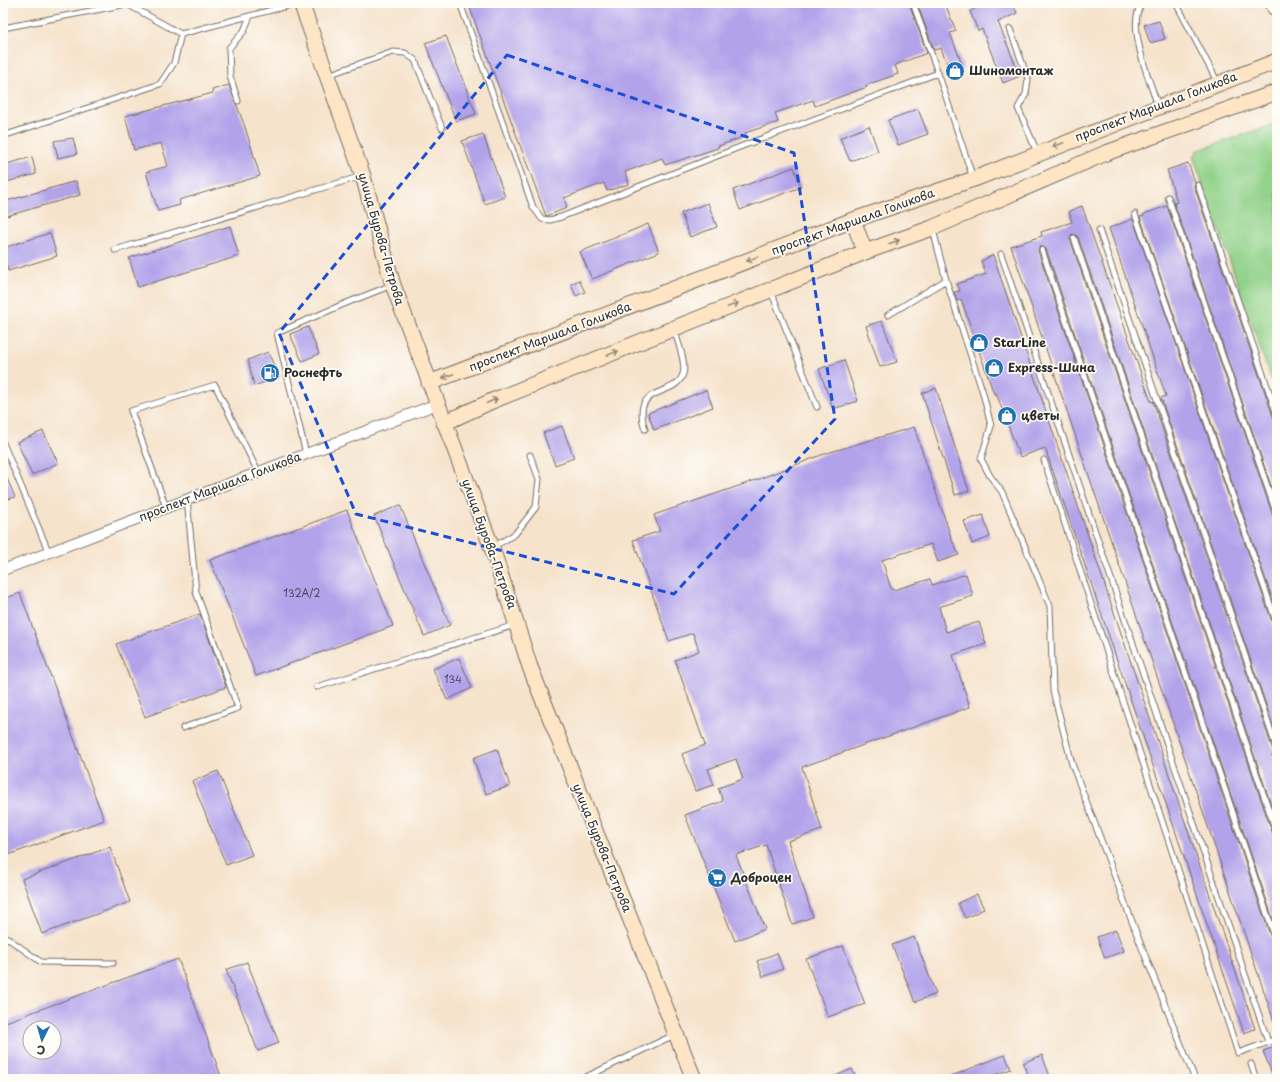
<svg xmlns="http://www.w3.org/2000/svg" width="1280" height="1082" font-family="'Playpen Sans',sans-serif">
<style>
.green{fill:#92d28a;stroke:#5e7e5a}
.building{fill:#b1a2ea;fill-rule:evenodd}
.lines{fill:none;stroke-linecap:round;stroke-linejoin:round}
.service-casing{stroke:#726b63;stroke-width:7}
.minor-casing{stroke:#726b63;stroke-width:12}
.secondary-casing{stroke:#726b63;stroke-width:17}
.service{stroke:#fff;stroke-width:5}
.minor{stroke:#fff;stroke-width:10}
.secondary{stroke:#fee5c5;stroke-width:15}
.oneway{stroke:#948878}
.marked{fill:none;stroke:#1d4ed8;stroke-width:3;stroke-dasharray:8 5;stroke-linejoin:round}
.labels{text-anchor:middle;stroke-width:3.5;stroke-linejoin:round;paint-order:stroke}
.number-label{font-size:10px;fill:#4c495b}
.poi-label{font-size:12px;font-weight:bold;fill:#2b2b2b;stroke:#fdfcf7;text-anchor:start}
.street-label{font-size:12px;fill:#2b2b2b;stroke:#fdfcf7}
</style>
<rect width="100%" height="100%" fill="#fdfcf7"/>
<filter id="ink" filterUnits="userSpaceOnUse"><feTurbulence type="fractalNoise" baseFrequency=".025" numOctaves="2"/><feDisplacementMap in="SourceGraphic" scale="8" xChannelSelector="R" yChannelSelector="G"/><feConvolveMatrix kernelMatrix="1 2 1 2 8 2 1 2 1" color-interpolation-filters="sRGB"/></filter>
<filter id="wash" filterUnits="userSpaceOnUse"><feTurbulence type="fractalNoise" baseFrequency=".012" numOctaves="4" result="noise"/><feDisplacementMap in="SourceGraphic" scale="16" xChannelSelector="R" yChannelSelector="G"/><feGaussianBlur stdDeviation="0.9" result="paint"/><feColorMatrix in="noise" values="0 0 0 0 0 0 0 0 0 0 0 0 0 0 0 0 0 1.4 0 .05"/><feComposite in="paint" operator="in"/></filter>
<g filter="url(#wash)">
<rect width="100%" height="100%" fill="#f6e3cc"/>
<path class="green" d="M 1277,123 L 1277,396 L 1193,156 L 1197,155 L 1196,151 Z"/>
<g id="blocks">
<path class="building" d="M 468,3 L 909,3 L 927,53 L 895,65 L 898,74 L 866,85 L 867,87 L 815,106 L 813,100 L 775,113 L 778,122 L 745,133 L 746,136 L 718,146 L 718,148 L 665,165 L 662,158 L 625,172 L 629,184 L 607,191 L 604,183 L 564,198 L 567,208 L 546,216 Z
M 917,3 L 945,3 L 956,31 L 950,33 L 964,69 L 951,74 L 941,48 L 934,50 Z
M 987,3 L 1012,3 L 1017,13 L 998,22 L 1020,76 L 1003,83 L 982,29 L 978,31 L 970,11 Z
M 1159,21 L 1165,39 L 1150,43 L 1144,25 Z
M 446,36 L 476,114 L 456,121 L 425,43 Z
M 229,85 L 245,127 L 260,176 L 179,200 L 180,205 L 158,211 L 146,172 L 168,166 L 161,143 L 134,150 L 125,116 L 213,93 L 212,90 Z
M 918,109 L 928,134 L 898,145 L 888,120 Z
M 869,126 L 878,151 L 850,161 L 840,138 Z
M 483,134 L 505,197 L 485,204 L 462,141 Z
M 73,138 L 77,154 L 58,158 L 54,141 Z
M 32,157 L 36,174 L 3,183 L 3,165 Z
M 1188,163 L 1195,182 L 1194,186 L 1273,416 L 1277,423 L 1277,503 L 1174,203 L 1177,202 L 1167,170 Z
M 794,167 L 801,187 L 740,210 L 733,190 Z
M 76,181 L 80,195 L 3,217 L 3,202 Z
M 708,203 L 717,227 L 690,237 L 681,213 Z
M 1082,206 L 1151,402 L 1153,401 L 1273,750 L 1277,753 L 1277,755 L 1272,755 L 1277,769 L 1277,822 L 1078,237 L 1072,234 L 1070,239 L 1273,835 L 1277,838 L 1277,931 L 1046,249 L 1040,246 L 1038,251 L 1273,944 L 1277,947 L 1277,1024 L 1275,1024 L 1011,246 L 1042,236 L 1041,232 L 1072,222 L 1069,211 Z
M 1167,206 L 1273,516 L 1277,519 L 1277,612 L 1140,217 L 1144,216 L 1144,214 Z
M 1133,219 L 1273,625 L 1277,628 L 1277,637 L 1274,638 L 1277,647 L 1277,737 L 1161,398 L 1166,396 L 1109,228 Z
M 648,224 L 659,252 L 592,279 L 580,252 Z
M 230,226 L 239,256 L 138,287 L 129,258 Z
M 50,233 L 57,256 L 8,271 L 3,255 L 3,248 Z
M 993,255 L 1255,1029 L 1244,1033 L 1045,448 L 1020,457 L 996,393 L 994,394 L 961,299 L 957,301 L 954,292 L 960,291 L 957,284 L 986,274 L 981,261 Z
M 579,280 L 585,292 L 576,296 L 571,284 Z
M 882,321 L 897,362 L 880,367 L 866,326 Z
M 308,327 L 319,354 L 302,361 L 290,334 Z
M 268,352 L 279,377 L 254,386 L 248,360 Z
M 844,360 L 858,401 L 833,409 L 819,369 Z
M 936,388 L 969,491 L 955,495 L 922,393 Z
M 706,390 L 713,407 L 654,430 L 648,413 Z
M 562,426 L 574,458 L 555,465 L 543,433 Z
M 914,427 L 952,540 L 959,555 L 938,562 L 931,544 L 882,560 L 891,589 L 894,590 L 930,579 L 932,585 L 966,574 L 973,596 L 939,607 L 946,632 L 979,622 L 986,644 L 953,655 L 970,707 L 802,767 L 822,830 L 788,841 L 813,917 L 792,924 L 766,845 L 736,855 L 765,929 L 735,941 L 685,815 L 723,801 L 718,788 L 743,779 L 736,759 L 708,769 L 714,785 L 695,791 L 682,754 L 705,745 L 675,660 L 699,651 L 693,633 L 669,641 L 633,540 L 660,531 L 654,515 L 759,479 L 824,454 Z
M 43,431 L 58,463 L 32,475 L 17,442 Z
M 3,469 L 15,497 L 3,501 Z
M 400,505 L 450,625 L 424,636 L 374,516 Z
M 347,510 L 393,626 L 256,676 L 210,560 Z
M 983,515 L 990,537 L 972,544 L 964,521 Z
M 20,593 L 104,820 L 3,857 L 3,599 Z
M 200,614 L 226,687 L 145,717 L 116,644 Z
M 459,658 L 472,688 L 447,700 L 433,669 Z
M 497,749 L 510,786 L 486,794 L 473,758 Z
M 218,771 L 252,855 L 226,865 L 192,781 Z
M 110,847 L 130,902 L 42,934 L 22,879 Z
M 977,894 L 984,909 L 965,918 L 958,903 Z
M 1116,930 L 1124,951 L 1105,958 L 1097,937 Z
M 914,937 L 936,994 L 915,1002 L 892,945 Z
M 843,946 L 865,1004 L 828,1017 L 806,959 Z
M 777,953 L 783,969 L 763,977 L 757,961 Z
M 178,959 L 221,1076 L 213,1079 L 3,1079 L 3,1023 ZM 30,1028 L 54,1028 L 54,1052 L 30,1052 Z
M 247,962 L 279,1043 L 258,1051 L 226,970 Z
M 1277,1046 L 1277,1079 L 1274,1079 L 1263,1051 Z
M 1005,1055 L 1011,1069 L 984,1079 L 944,1079 Z
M 1042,1055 L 1051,1079 L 1029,1079 L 1023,1063 Z
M 852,1069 L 857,1079 L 828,1079 Z"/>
</g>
</g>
<g filter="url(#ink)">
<use href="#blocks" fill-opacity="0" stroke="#726b63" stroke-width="1"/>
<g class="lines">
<defs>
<path id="service" d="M 460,3 L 533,207 L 542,219 L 550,220 L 561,217 L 745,145 L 938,73 L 973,178
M 913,3 L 938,73
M 1143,3 C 1124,20 1151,85 1158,106
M 1176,3 L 1218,83
M 1268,3 L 1271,11 L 1277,14
M 3,28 L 127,4 L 181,34 L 298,3
M 1010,29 L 1028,79 L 1026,94 L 1018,108 L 1037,152
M 328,75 L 393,52 L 405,53 L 415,60 L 442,128
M 238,101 L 230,76 L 229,48 L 244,31 L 250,16
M 3,136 L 160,84 L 174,63 L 181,34
M 1198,185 L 1277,415
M 1168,197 L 1277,515
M 1135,214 L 1277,624
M 933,230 L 946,280 L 983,393 L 991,426 L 981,459 L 990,476 L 1002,492 L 1050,606 L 1053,691 L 1072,764 L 1144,953 L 1195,1079
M 1099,230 L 1277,749
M 1074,238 L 1277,834
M 115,250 L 362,176
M 1042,250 L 1277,943
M 1001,254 L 1268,1042
M 771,291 L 817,407
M 888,315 L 946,280
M 645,429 C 630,383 675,399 683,374 C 687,364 677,340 674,329
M 3,443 L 49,553
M 306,454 L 277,333 L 344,304 L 392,285
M 1044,460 L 1238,1053 L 1277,1039
M 166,507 L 131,411 L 215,385 L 258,472
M 493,547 L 515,534 L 536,507 L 539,479 L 530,455
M 317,687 L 515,625
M 183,728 L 238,708 L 196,592 L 187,499
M 3,935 L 41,962 L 113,963
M 1251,1064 L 1256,1079
M 582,1079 L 674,1035"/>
<path id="minor" d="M 3,570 L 437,404"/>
<path id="secondary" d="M 301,3 L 363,176 L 393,285 L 492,548 L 530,667 L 694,1079
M 853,220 L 865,252
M 429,383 L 853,220 L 974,179 L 1277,61
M 444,423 L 492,401 L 865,252 L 932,228 L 1106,153 L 1277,92"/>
</defs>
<use href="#service" class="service-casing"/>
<use href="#minor" class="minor-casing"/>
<use href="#secondary" class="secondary-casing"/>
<use href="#service" class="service"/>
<use href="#minor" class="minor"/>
<use href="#secondary" class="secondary"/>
</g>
<defs><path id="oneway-shaft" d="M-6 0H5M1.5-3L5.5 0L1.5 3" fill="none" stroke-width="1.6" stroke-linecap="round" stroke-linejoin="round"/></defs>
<g class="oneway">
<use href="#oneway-shaft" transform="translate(1058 145) rotate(159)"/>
<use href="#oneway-shaft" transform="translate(894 242) rotate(-20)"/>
<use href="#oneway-shaft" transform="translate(752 259) rotate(159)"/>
<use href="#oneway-shaft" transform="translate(733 305) rotate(-22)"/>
<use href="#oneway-shaft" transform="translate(613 353) rotate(-22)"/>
<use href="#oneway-shaft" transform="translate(448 376) rotate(159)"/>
<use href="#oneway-shaft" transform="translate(492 401) rotate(-23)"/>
</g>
</g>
<path class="marked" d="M 507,55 L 794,153 L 835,419 L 674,594 L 356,514 L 279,333 Z"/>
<defs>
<symbol id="shop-disc" viewBox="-11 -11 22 22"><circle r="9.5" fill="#1f6fb2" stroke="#fdfcf7"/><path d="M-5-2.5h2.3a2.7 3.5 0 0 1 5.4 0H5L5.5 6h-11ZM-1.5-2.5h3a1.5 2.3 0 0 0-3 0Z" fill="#fff"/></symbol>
<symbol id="fuel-disc" viewBox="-11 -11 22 22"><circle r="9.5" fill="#1f6fb2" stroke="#fdfcf7"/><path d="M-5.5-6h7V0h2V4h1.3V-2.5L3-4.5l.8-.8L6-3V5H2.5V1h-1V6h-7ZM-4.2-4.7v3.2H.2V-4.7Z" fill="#fff"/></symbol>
<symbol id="supermarket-disc" viewBox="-11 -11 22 22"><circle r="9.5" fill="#1f6fb2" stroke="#fdfcf7"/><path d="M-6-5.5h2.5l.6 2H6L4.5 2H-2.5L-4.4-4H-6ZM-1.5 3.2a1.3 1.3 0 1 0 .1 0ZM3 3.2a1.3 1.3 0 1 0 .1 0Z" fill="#fff"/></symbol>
</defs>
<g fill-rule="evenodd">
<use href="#shop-disc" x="944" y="60" width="22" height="22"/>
<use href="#shop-disc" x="968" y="332" width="22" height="22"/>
<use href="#shop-disc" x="983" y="357" width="22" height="22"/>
<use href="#fuel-disc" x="259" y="362" width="22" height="22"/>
<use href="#shop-disc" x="996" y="405" width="22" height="22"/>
<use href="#supermarket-disc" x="706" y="867" width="22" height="22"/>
</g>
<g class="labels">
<g class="number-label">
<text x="302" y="597">132А/2</text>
<text x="453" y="683">134</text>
</g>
<g class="poi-label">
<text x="969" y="75">Шиномонтаж</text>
<text x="993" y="347">StarLine</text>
<text x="1008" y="372">Express-Шина</text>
<text x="284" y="377">Роснефть</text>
<text x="1021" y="420">цветы</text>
<text x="731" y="882">Доброцен</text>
</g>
<g class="street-label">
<text transform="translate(1156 107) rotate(-21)" y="4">проспект Маршала Голикова</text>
<text transform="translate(853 222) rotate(-20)" y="4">проспект Маршала Голикова</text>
<text transform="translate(381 239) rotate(74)" y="4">улица Бурова-Петрова</text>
<text transform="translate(550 337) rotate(-21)" y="4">проспект Маршала Голикова</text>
<text transform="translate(220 487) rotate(-21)" y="4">проспект Маршала Голикова</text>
<text transform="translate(489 544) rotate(70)" y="4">улица Бурова-Петрова</text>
<text transform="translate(602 848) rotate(68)" y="4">улица Бурова-Петрова</text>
</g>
</g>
<rect width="1280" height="1082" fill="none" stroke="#fdfcf7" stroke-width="16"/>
<g transform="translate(42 1040) rotate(185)"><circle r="19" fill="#fdfcf7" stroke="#a9a8a5"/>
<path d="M0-3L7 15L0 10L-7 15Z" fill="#1f6fb2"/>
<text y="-6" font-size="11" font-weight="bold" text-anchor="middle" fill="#2b2b2b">С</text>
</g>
</svg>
